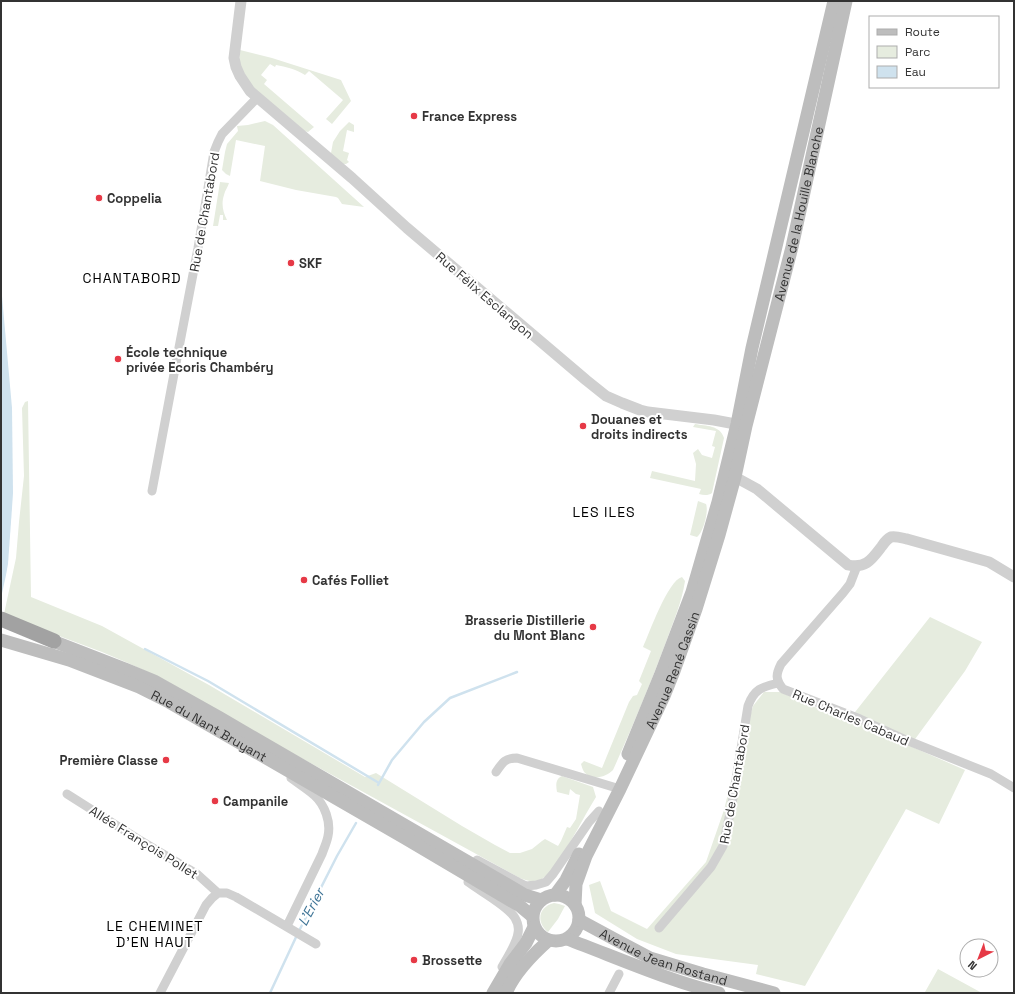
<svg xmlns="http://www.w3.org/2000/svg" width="1015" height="994" font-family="'Space Grotesk',sans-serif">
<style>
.green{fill:#e6ecdf}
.water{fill:#cfe2ee}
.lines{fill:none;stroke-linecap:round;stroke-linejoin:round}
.stream{stroke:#cfe2ee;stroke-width:2.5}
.minor{stroke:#d0d0d0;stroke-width:9}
.tertiary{stroke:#d0d0d0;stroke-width:11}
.secondary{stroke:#bdbdbd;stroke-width:13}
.trunk{stroke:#a2a2a2;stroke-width:15}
.poi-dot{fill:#e63946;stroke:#fff;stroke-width:1.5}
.labels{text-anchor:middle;stroke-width:4;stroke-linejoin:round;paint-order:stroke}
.poi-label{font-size:13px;font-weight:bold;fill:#333;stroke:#fff;text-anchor:start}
.street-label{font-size:13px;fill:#333;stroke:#fff}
.neighbourhood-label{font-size:14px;letter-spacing:1px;fill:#000;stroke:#fff}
.water-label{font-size:14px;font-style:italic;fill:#3f7597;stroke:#fff}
</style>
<rect width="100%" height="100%" fill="#fff"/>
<path class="green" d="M 240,50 L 272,58 L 341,80 L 351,101 L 332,124 L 326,119 L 343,100 L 309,71 L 305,75 C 296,69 286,67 276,65 L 275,67 L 270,64 L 261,75 L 267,80 L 264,84 L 314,127 L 308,132 L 304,131 L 250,85 L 239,63 Z
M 265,121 L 273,125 L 364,207 L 342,204 L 338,198 L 336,197 L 296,190 L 260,181 L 265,146 L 236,140 L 230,176 L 226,174 L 222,170 L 225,152 L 227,144 L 238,131 L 237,126 L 248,125 Z
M 349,122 L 354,125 L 354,132 L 347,130 L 343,151 L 349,153 L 347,160 L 349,162 L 346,164 L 342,164 L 331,154 L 331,153 L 333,142 L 340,131 Z
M 220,182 L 229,183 C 228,187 225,190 224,195 C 221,204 223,212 227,220 L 223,220 L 223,215 L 220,215 L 218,226 L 213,226 Z
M 28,401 L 31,597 L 102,626 L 209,685 L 365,777 L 376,773 L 462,826 L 495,845 L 510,853 L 520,853 L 532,849 L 542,841 L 545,839 L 558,846 L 561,841 L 567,827 L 570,828 L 576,819 L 580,795 L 576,794 L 570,789 L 569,795 L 557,792 C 556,786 555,779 562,776 L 593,787 L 596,797 C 583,818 572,841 558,861 C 554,866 551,873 546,876 C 538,883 529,882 520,878 L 252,731 L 165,680 L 128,663 L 102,652 L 19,621 L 4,614 L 16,558 L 19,522 L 24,476 L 22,408 L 25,402 Z
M 695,424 C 706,426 720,425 724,438 L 712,493 C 708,496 703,495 699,494 L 701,489 L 650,478 L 652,471 L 695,481 L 696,464 L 693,453 L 698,449 L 702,455 L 712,458 L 715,447 L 712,446 L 716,431 L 693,427 Z
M 698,501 L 706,504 C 709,511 703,533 697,537 L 690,535 Z
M 682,577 L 685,581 C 682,602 673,622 666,642 C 650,685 632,728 613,770 C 606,777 593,781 585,773 C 583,771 582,767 581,764 L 584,761 L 602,768 L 629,702 L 633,696 L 637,695 L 642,684 L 639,681 L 651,651 L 643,647 C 649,634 668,580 682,577 Z
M 930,617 L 982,642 L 965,671 L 910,746 L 965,770 L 939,824 L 906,809 L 805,986 L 756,974 L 758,965 L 676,954 L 637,939 L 595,913 L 589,885 L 600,881 L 611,911 L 647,929 L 706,862 L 724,810 L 735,765 L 753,706 L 764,692 L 780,692 L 848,721 Z
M 554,903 L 559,904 L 565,906 L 558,919 L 548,932 C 536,922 538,907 554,903 Z
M 938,969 L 982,993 L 921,993 L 925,992 Z"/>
<path class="water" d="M 1,285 L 12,408 L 13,493 L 12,508 L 8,564 L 6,575 L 1,598 Z"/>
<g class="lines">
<path class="stream" d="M 145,649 L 208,681 L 379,783
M 378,785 L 392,760 L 424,722 L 450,698 L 517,672
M 299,931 L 337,856 L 356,823
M 270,993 L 297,935"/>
<path class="minor" d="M 152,491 L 177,358 L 198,248 L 214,152 L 218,142 L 222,134 L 257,98
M 857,566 L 850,584 L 843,593 L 781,664 C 776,674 775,679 783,689 L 860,719 L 906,740 L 991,774 L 1014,788
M 496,772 C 503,762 505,758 517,758 L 620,789
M 67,794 L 138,839 L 197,874 L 218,893
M 477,860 L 518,882 L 526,886 L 536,885 L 546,882 L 553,874 L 589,822 L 599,811
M 468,882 C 480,891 508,906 515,918 C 518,923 519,928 518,933 C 517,943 507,958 502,967
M 287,926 L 322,854 C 324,848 327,842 328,836 C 331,822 325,805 314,795 C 307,789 299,784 291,778
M 659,928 L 711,867 L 723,846 L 732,804 L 748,706 C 754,689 762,687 778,683
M 160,993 L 206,905 L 212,898 L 218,893 L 227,893 L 236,897 L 316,944
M 609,993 L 619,974"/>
<path class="tertiary" d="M 241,1 L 234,58 L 236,67 L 240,76 L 250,91 L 352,178 L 407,228 L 586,380 L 606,396 L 622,403 L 640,410 L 648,412 L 714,420 L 746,426
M 728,474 L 735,477 L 757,489 L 848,565 C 866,569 872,559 882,546 C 884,543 887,539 891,537 C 896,536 902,538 907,539 L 989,562 L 1014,577"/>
<g class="secondary">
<path d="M 45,638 L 125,669 L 154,681 L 220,718 L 525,895 L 541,900"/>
<path id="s1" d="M 1,640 L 69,660 L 139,687 L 169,702 L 405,838 L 520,906 L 532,916"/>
<path d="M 628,754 L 660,676 L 692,592 L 718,502 L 737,424 L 752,348 L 834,1"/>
<circle cx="556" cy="918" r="23"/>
<path d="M 555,895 L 566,880 L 579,854"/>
<path id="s2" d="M 575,905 L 576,884 L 586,856 L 620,789 L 664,696 L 674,671 L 696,609 L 719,535 L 735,477 L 746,426 L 792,247 L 846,1"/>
<path id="s3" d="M 579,920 L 616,940 L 650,958 L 703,974 L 774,993"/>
<path d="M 567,939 C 618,958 667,980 719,993"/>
<path d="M 493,993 L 510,964 L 526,943 L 534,927"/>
<path d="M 506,993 C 515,972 532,955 549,940"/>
</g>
<path class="trunk" d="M 1,619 L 54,641"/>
</g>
<g class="poi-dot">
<circle cx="414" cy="116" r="4"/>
<circle cx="99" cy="198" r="4"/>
<circle cx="291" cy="263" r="4"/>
<circle cx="118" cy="359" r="4"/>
<circle cx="583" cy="426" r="4"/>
<circle cx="304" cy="580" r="4"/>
<circle cx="593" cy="627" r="4"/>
<circle cx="166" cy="760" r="4"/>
<circle cx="215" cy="801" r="4"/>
<circle cx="414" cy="960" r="4"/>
</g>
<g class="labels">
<g class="poi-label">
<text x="422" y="121">France Express</text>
<text x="107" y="203">Coppelia</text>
<text x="299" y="268">SKF</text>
<text x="126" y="357">École technique<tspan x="126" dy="15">privée Ecoris Chambéry</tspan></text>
<text x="591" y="424">Douanes et<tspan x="591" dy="15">droits indirects</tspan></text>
<text x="312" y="585">Cafés Folliet</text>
<text x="585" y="625" text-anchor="end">Brasserie Distillerie<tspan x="585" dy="15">du Mont Blanc</tspan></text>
<text x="158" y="765" text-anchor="end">Première Classe</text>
<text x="223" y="806">Campanile</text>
<text x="422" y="965">Brossette</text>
</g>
<g class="street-label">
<text transform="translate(204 212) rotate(-80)" y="5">Rue de Chantabord</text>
<text dy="5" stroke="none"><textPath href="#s2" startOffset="730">Avenue de la Houille Blanche</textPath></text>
<text transform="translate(485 295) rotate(41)" y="5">Rue Félix Esclangon</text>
<text dy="5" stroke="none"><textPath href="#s2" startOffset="256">Avenue René Cassin</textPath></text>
<text transform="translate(851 717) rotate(23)" y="5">Rue Charles Cabaud</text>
<text dy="5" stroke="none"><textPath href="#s1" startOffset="226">Rue du Nant Bruyant</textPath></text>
<text transform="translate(734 784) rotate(-80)" y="5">Rue de Chantabord</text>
<text transform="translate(144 842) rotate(32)" y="5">Allée François Pollet</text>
<text dy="5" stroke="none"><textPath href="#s3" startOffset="93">Avenue Jean Rostand</textPath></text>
</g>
<g class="neighbourhood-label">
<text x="132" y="283">CHANTABORD</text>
<text x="604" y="517">LES ILES</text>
<text x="155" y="931">LE CHEMINET<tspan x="155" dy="16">D'EN HAUT</tspan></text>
</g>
<g class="water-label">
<text transform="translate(311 907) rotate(-62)" y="5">L'Erier</text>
</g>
</g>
<rect width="1015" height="994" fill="none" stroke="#333333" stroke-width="4"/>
<rect x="869" y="16" width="130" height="72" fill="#ffffff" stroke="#adadad"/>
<rect x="877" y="29" width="20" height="6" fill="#bdbdbd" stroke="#adadad"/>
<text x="905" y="36" font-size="12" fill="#333333">Route</text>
<rect x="877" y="46" width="20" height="12" fill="#e6ecdf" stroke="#adadad"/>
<text x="905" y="56" font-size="12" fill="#333333">Parc</text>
<rect x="877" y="66" width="20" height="12" fill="#cfe2ee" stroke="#adadad"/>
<text x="905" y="76" font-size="12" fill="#333333">Eau</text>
<g transform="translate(979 958) rotate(222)"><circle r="19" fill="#ffffff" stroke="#adadad"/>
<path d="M0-3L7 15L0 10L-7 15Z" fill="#e63946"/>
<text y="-6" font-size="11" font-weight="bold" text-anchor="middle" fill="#333333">N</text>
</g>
</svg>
